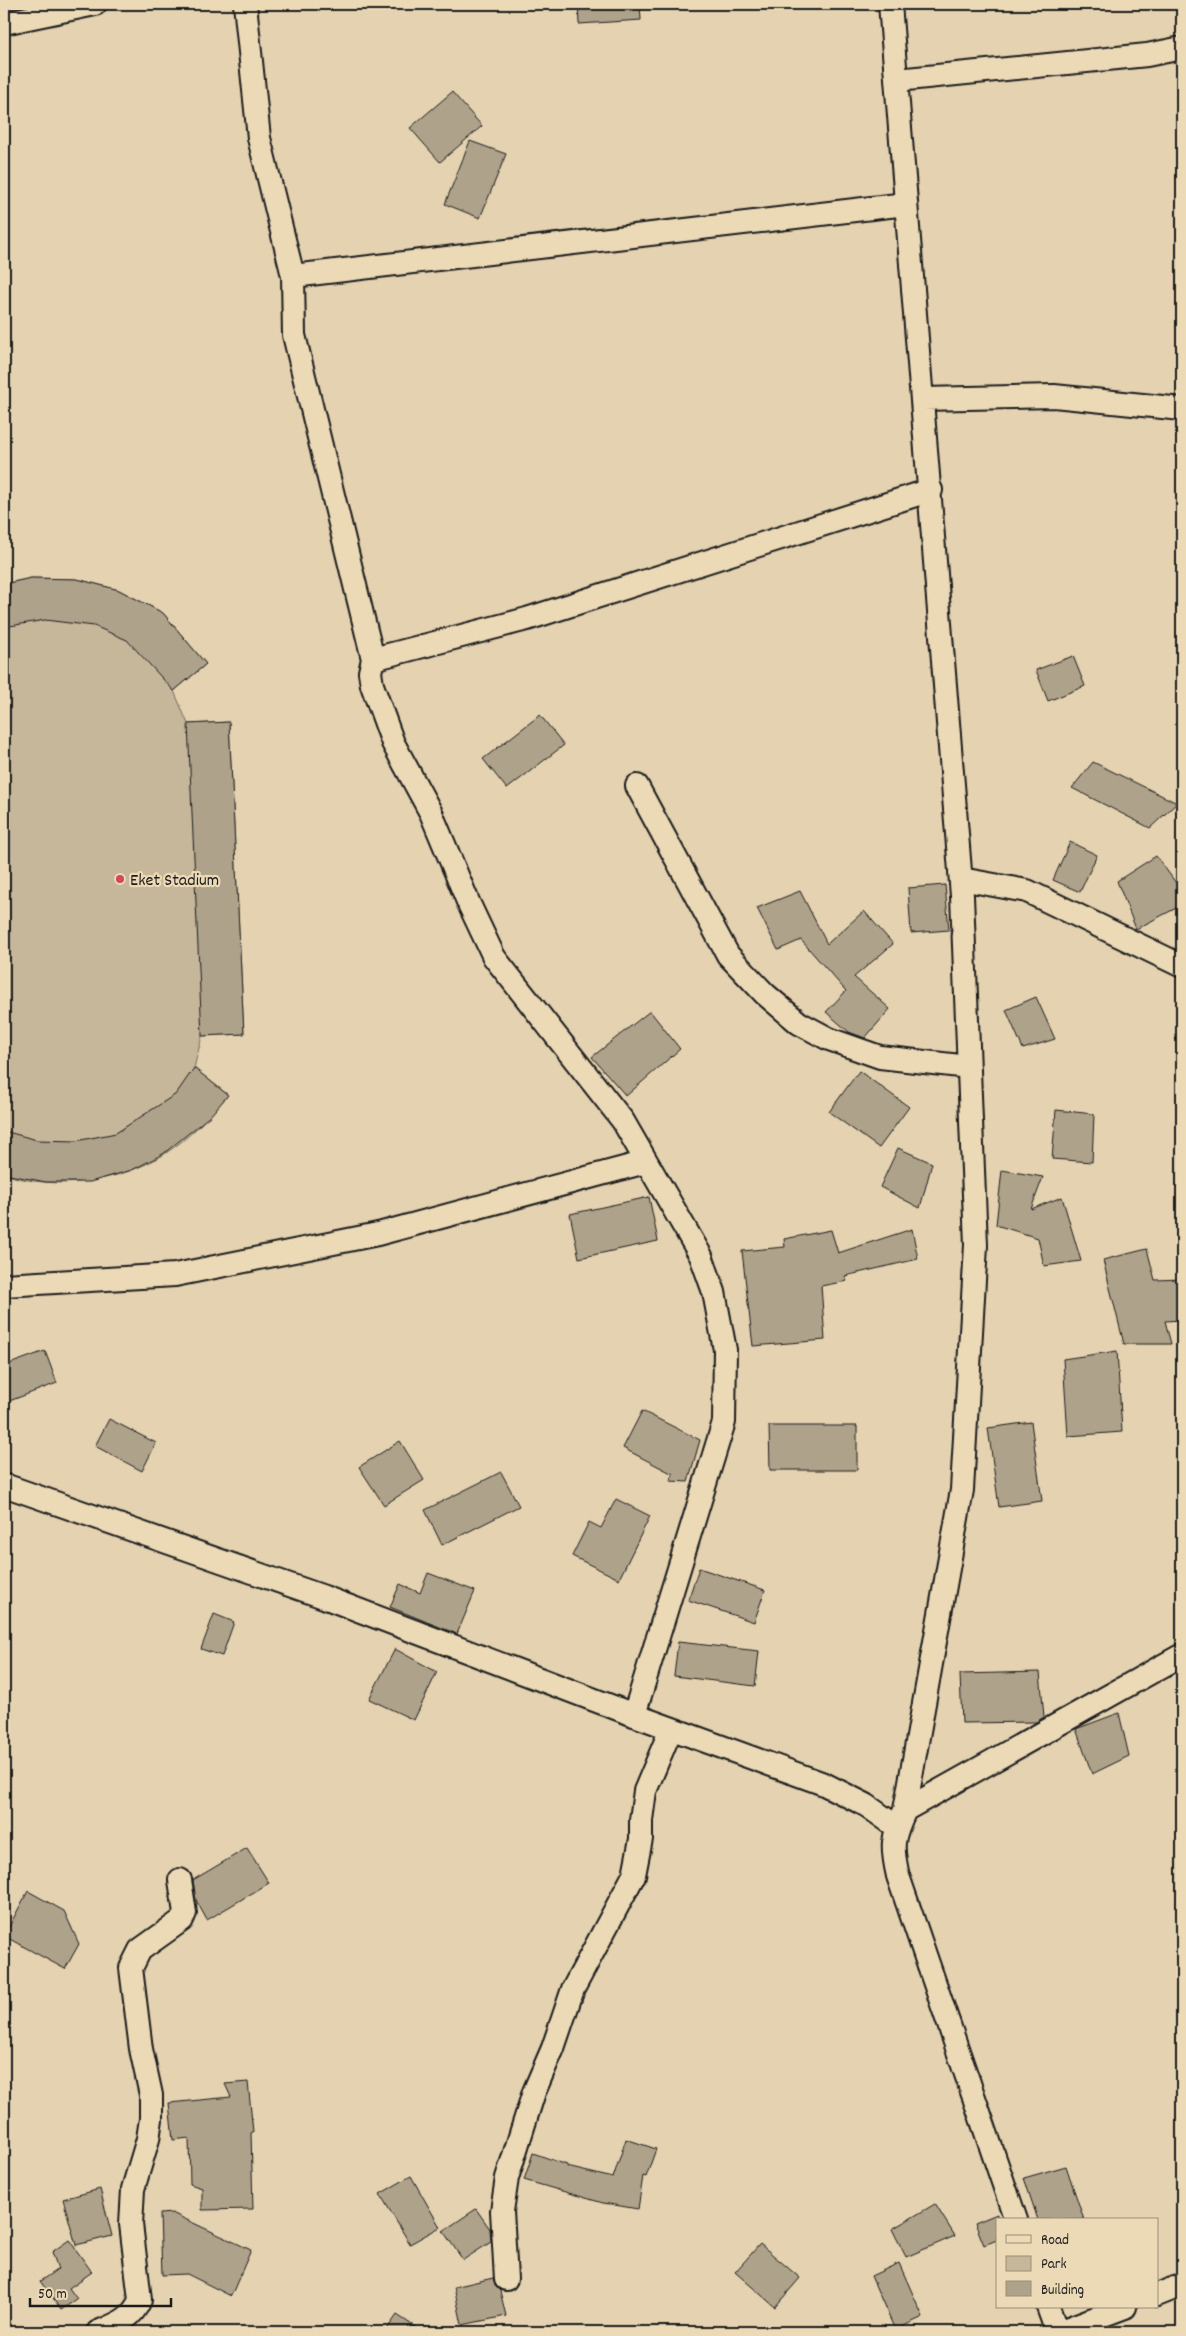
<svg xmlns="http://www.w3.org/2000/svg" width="1186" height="2336" font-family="Dekko,sans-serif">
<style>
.green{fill:#c6b79b;stroke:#716a5c}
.building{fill:#afa28a;stroke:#1c1c1c}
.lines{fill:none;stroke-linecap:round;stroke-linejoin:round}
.minor-casing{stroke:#1c1c1c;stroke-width:26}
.minor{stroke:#ecdab7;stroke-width:22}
.poi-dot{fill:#d1495b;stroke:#ecdab7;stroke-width:2}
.labels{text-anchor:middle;stroke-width:4.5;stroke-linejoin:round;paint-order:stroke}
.poi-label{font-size:18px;fill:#1c1c1c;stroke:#ecdab7;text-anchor:start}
</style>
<rect width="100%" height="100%" fill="#e4d2b1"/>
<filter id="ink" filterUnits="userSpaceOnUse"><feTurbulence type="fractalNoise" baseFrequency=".02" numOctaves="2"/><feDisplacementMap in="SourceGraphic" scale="10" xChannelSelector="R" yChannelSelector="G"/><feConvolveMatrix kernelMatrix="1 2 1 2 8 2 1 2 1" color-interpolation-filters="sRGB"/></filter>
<g filter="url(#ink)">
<path class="green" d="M 31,578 L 77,579 L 119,590 L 163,613 L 206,664 L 174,691 L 188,724 L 229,722 L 244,1034 L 202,1036 L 194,1068 L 228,1095 C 209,1117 188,1139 163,1155 C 117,1183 55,1191 4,1174 L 4,584 Z"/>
<path class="building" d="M 578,4 L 640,4 L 641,20 L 579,24 Z
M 452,92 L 482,126 L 440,162 L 410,128 Z
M 470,141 L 506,154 L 480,218 L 445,204 Z
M 31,578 L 77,579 L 119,590 L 163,613 L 206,664 L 174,691 L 127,640 L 94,626 L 45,620 L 4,627 L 4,584 Z
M 1073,656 L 1085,686 L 1048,701 L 1036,670 Z
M 540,715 L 564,745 L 507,789 L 483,759 Z
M 229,722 L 244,1034 L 202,1036 L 188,724 Z
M 1093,762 L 1177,803 L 1150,828 L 1072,788 Z
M 1070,842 L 1097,855 L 1080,892 L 1053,880 Z
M 1156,856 L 1182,891 L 1182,905 L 1136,929 L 1117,881 Z
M 945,885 L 949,930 L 911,933 L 908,888 Z
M 800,891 L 827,944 L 864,911 L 893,944 L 854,977 L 890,1009 L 865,1038 L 849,1032 L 826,1012 L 846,991 L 801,940 L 778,950 L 757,908 Z
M 1036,997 L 1055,1039 L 1023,1049 L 1006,1010 Z
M 650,1011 L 680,1049 L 626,1096 L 592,1057 Z
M 194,1068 L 228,1095 L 210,1116 L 163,1154 L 132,1170 L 90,1182 L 46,1182 L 4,1174 L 4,1131 L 37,1140 L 76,1141 L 116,1133 L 176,1094 Z
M 859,1071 L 909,1107 L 879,1148 L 829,1112 Z
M 1056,1110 L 1094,1114 L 1092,1162 L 1052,1159 Z
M 898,1148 L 932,1163 L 920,1208 L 880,1187 Z
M 1002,1170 L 1043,1177 L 1031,1209 L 1062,1197 L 1081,1261 L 1044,1266 L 1038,1238 L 996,1225 Z
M 649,1197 L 658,1241 L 579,1258 L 570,1214 Z
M 912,1229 L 918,1259 L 845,1276 L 847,1281 L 821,1286 L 825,1340 L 753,1346 L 742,1251 L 785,1247 L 784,1239 L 831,1230 L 838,1253 Z
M 1147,1249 L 1155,1280 L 1182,1279 L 1182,1320 L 1165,1321 L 1171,1344 L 1124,1344 L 1103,1260 Z
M 45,1351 L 57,1383 L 4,1403 L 4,1366 Z
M 1117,1351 L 1122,1432 L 1068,1436 L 1063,1359 Z
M 642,1411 L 700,1440 L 688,1482 L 670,1481 L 673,1474 L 623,1448 Z
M 109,1419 L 156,1443 L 142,1471 L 95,1446 Z
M 1031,1422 L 1042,1501 L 999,1507 L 988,1428 Z
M 769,1426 L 857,1426 L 857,1470 L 770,1470 Z
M 400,1441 L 424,1480 L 384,1505 L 359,1467 Z
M 501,1472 L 519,1506 L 442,1545 L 425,1510 Z
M 616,1499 L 650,1516 L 619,1579 L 572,1556 L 589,1522 L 601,1528 Z
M 699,1568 L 765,1590 L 754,1622 L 688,1600 Z
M 428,1573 L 475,1591 L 457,1634 L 390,1607 L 400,1584 L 420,1593 Z
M 214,1614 L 234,1622 L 222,1656 L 201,1649 Z
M 678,1642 L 759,1651 L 755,1686 L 674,1676 Z
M 395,1649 L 437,1672 L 414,1720 L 369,1699 Z
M 1040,1672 L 1044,1717 L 1036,1722 L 962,1723 L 960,1674 Z
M 1119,1713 L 1129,1756 L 1092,1774 L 1076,1729 Z
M 247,1848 L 269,1883 L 207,1920 L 196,1900 L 193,1880 Z
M 28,1891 L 64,1911 L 79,1944 L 65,1969 L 4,1936 Z
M 248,2082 L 253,2132 L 251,2133 L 253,2209 L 202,2210 L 202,2188 L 190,2184 L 189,2138 L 173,2140 L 169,2103 L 231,2097 L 225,2084 Z
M 626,2139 L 656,2149 L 646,2177 L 643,2176 L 638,2209 L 603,2203 L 524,2180 L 533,2153 L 567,2165 L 567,2167 L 613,2178 Z
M 1066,2166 L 1084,2220 L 1038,2220 L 1024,2178 Z
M 411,2176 L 440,2227 L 410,2244 L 380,2194 Z
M 100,2189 L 112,2236 L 76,2245 L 63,2199 Z
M 935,2204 L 955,2236 L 906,2257 L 892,2229 Z
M 476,2209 L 490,2229 L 491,2242 L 463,2260 L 443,2231 Z
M 172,2213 L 251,2250 L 231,2296 L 187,2274 L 162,2275 L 160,2214 Z
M 997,2214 L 997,2240 L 984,2245 L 975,2223 Z
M 69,2240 L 92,2272 L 69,2288 L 77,2299 L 61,2310 L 40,2281 L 58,2269 L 52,2252 Z
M 760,2244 L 800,2278 L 775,2307 L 735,2272 Z
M 899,2263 L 923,2317 L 895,2330 L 871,2276 Z
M 493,2278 L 495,2286 L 500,2291 L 506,2316 L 462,2325 L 454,2287 Z
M 397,2315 L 423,2332 L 385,2332 Z"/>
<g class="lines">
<defs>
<path id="minor" d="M 245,4 L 259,138 L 293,276 L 906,204
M 890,4 L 962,896 L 976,1245 L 962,1490 L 905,1810 C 892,1838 891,1846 898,1876 L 1016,2220
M 4,23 L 95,4
M 897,80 L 1147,55 L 1182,48
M 293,276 L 294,335 L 373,659
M 923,399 L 1054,396 L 1182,409
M 637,786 L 728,955 L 765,994 L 799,1023 L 829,1039 L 880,1057 L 969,1067
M 961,879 L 1027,891 L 1182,966
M 4,1285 L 175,1275 L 378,1234 L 646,1162
M 4,1485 L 324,1597 L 634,1715 L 824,1784 L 866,1805 L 897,1827
M 634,1715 L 724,1422 L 725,1350 L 714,1292 L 701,1256 L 623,1121 L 494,957 L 469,904 L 431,813 L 393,743 L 372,685 L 370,672 L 373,659 L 527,619 L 931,490
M 905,1810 L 1182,1655
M 506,2279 L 502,2211 L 507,2178 L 534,2092 L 553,2048 L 573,1989 L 634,1875 L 641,1839 L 641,1820 L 645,1791 L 671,1729
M 1157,2295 L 1182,2285
M 1048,2307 L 1057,2332
M 98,2332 C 117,2324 132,2319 140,2300 L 131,2224 L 132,2207 L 133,2189 L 148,2139 L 151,2119 L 151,2095 L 141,2049 L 131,1968 L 140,1950 L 182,1920 L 185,1913 L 180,1880
M 1058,2332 L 1125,2307"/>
</defs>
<use href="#minor" class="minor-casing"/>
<use href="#minor" class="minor"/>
</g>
</g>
<circle class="poi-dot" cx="120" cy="879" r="5"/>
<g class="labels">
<g class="poi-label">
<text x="130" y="885">Eket Stadium</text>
</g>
</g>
<rect width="1186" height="2336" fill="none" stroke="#ecdab7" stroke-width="20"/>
<rect x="10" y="10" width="1166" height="2316" fill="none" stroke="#1c1c1c" stroke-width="2" filter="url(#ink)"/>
<rect x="996" y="2218" width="162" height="90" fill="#ecdab7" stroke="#998e79"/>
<rect x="1006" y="2235" width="25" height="8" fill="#ecdab7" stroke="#998e79"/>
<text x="1041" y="2244" font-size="15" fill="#1c1c1c">Road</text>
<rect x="1006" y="2256" width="25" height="15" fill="#c6b79b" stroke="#998e79"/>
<text x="1041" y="2268" font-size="15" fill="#1c1c1c">Park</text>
<rect x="1006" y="2281" width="25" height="15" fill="#afa28a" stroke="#998e79"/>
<text x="1041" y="2294" font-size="15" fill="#1c1c1c">Building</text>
<path d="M30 2298v8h141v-8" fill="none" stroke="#1c1c1c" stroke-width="2.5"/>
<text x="38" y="2298" font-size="15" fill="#1c1c1c" stroke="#ecdab7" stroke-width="4" paint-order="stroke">50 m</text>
</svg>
